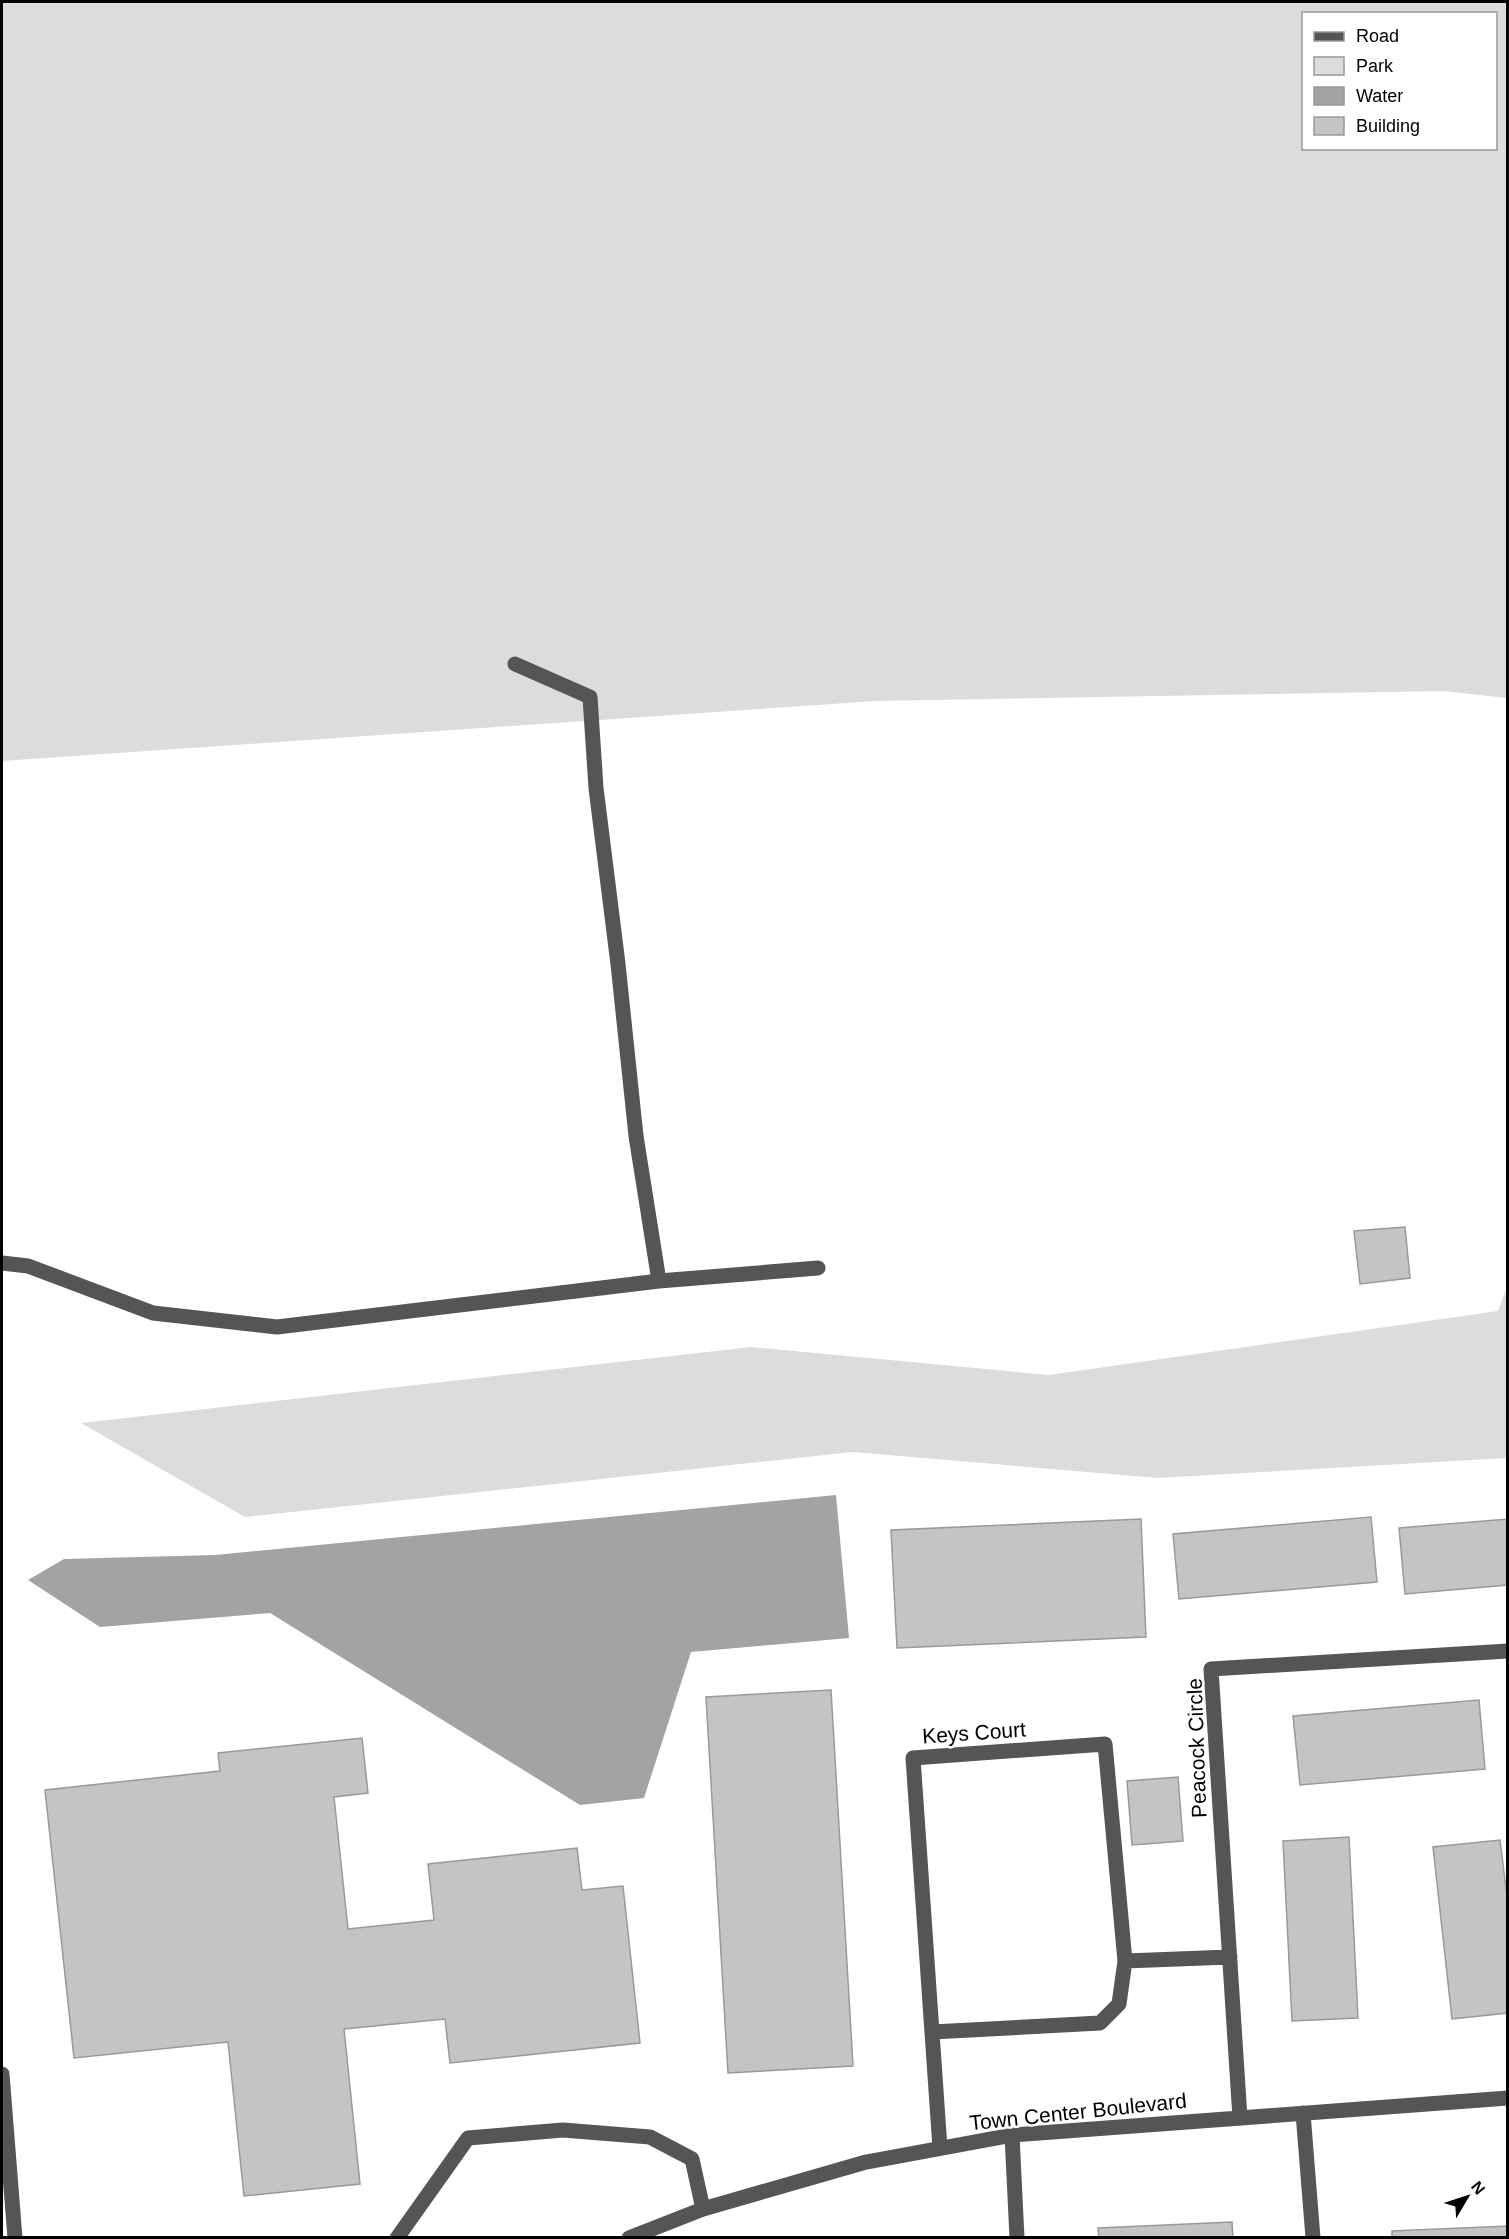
<svg xmlns="http://www.w3.org/2000/svg" width="1509" height="2239" font-family="Arial,sans-serif">
<style>
.green{fill:#dcdcdc;fill-rule:evenodd}
.water{fill:#a3a3a3}
.building{fill:#c4c4c4;stroke:#999;stroke-width:1.5}
.lines{fill:none;stroke-linecap:round;stroke-linejoin:round}
.minor{stroke:#555;stroke-width:15}
.labels{text-anchor:middle;stroke-width:5;stroke-linejoin:round;paint-order:stroke}
.street-label{font-size:21px;fill:#000;stroke:#fff}
</style>
<rect width="100%" height="100%" fill="#fff"/>
<path class="green" d="M 2,2 L 1507,2 L 1507,698 L 1444,691 L 875,701 L 2,761 ZM 1304,14 L 1496,14 L 1496,148 L 1304,148 Z
M 1507,1287 L 1507,1458 L 1158,1478 L 853,1452 L 245,1517 L 81,1423 L 751,1347 L 1049,1375 L 1498,1311 Z"/>
<path class="water" d="M 836,1495 L 849,1638 L 691,1652 L 644,1798 L 580,1805 L 270,1613 L 100,1627 L 28,1580 L 64,1559 L 215,1555 Z"/>
<path class="building" d="M 1405,1227 L 1410,1278 L 1360,1284 L 1354,1231 Z
M 1371,1517 L 1377,1582 L 1179,1599 L 1173,1534 Z
M 1141,1519 L 1146,1637 L 897,1648 L 891,1530 Z
M 1508,1519 L 1508,1585 L 1405,1594 L 1399,1528 Z
M 831,1690 L 853,2066 L 728,2073 L 706,1697 Z
M 1479,1700 L 1485,1769 L 1300,1785 L 1293,1716 Z
M 362,1738 L 368,1793 L 334,1797 L 348,1929 L 434,1920 L 428,1864 L 577,1848 L 582,1890 L 623,1886 L 640,2043 L 450,2063 L 445,2019 L 344,2029 L 360,2184 L 244,2196 L 228,2042 L 74,2058 L 45,1790 L 220,1771 L 218,1753 Z
M 1178,1777 L 1183,1841 L 1132,1845 L 1127,1781 Z
M 1349,1837 L 1358,2018 L 1292,2021 L 1283,1841 Z
M 1500,1840 L 1508,1905 L 1508,2013 L 1452,2019 L 1433,1847 Z
M 1232,2222 L 1233,2238 L 1099,2238 L 1098,2228 Z
M 1508,2226 L 1508,2238 L 1392,2238 L 1392,2231 Z"/>
<g class="lines">
<path class="minor" d="M 515,664 L 590,697 L 596,788 L 618,964 L 636,1136 L 659,1281
M 2,1263 L 28,1266 L 153,1313 L 277,1327 L 659,1281 L 818,1268
M 932,2032 L 1100,2023 L 1119,2004 L 1125,1961
M 2,2074 L 15,2238
M 1303,2113 L 1313,2238
M 1240,2118 L 1211,1669 L 1508,1651
M 1012,2135 L 1017,2238
M 940,2148 L 913,1758 L 1105,1744 L 1125,1961 L 1230,1957
M 397,2238 L 468,2138 L 563,2130 L 650,2137 L 692,2159 L 703,2209
M 629,2238 L 703,2209 L 866,2162 L 1012,2135 L 1508,2098"/>
</g>
<g class="labels">
<g class="street-label">
<text transform="translate(974 1733) rotate(-4)" y="7">Keys Court</text>
<text transform="translate(1197 1748) rotate(-92)" y="7">Peacock Circle</text>
<text transform="translate(1078 2112) rotate(-6)" y="7">Town Center Boulevard</text>
</g>
</g>
<rect width="1509" height="2239" fill="none" stroke="#000000" stroke-width="6"/>
<rect x="1302" y="12" width="195" height="138" fill="#ffffff" stroke="#999999" stroke-width="1.5"/>
<rect x="1314" y="32" width="30" height="9" fill="#555555" stroke="#999999" stroke-width="1.5"/>
<text x="1356" y="42" font-size="18" fill="#000000">Road</text>
<rect x="1314" y="57" width="30" height="18" fill="#dcdcdc" stroke="#999999" stroke-width="1.5"/>
<text x="1356" y="72" font-size="18" fill="#000000">Park</text>
<rect x="1314" y="87" width="30" height="18" fill="#a3a3a3" stroke="#999999" stroke-width="1.5"/>
<text x="1356" y="102" font-size="18" fill="#000000">Water</text>
<rect x="1314" y="117" width="30" height="18" fill="#c4c4c4" stroke="#999999" stroke-width="1.5"/>
<text x="1356" y="132" font-size="18" fill="#000000">Building</text>
<g transform="translate(1467 2197) rotate(51)" stroke="#ffffff" stroke-width="4.5" paint-order="stroke">
<path d="M0-4.5L10 22L0 15L-10 22Z" fill="#000000"/>
<text y="-9" font-size="16" font-weight="bold" text-anchor="middle" fill="#000000">N</text>
</g>
</svg>
